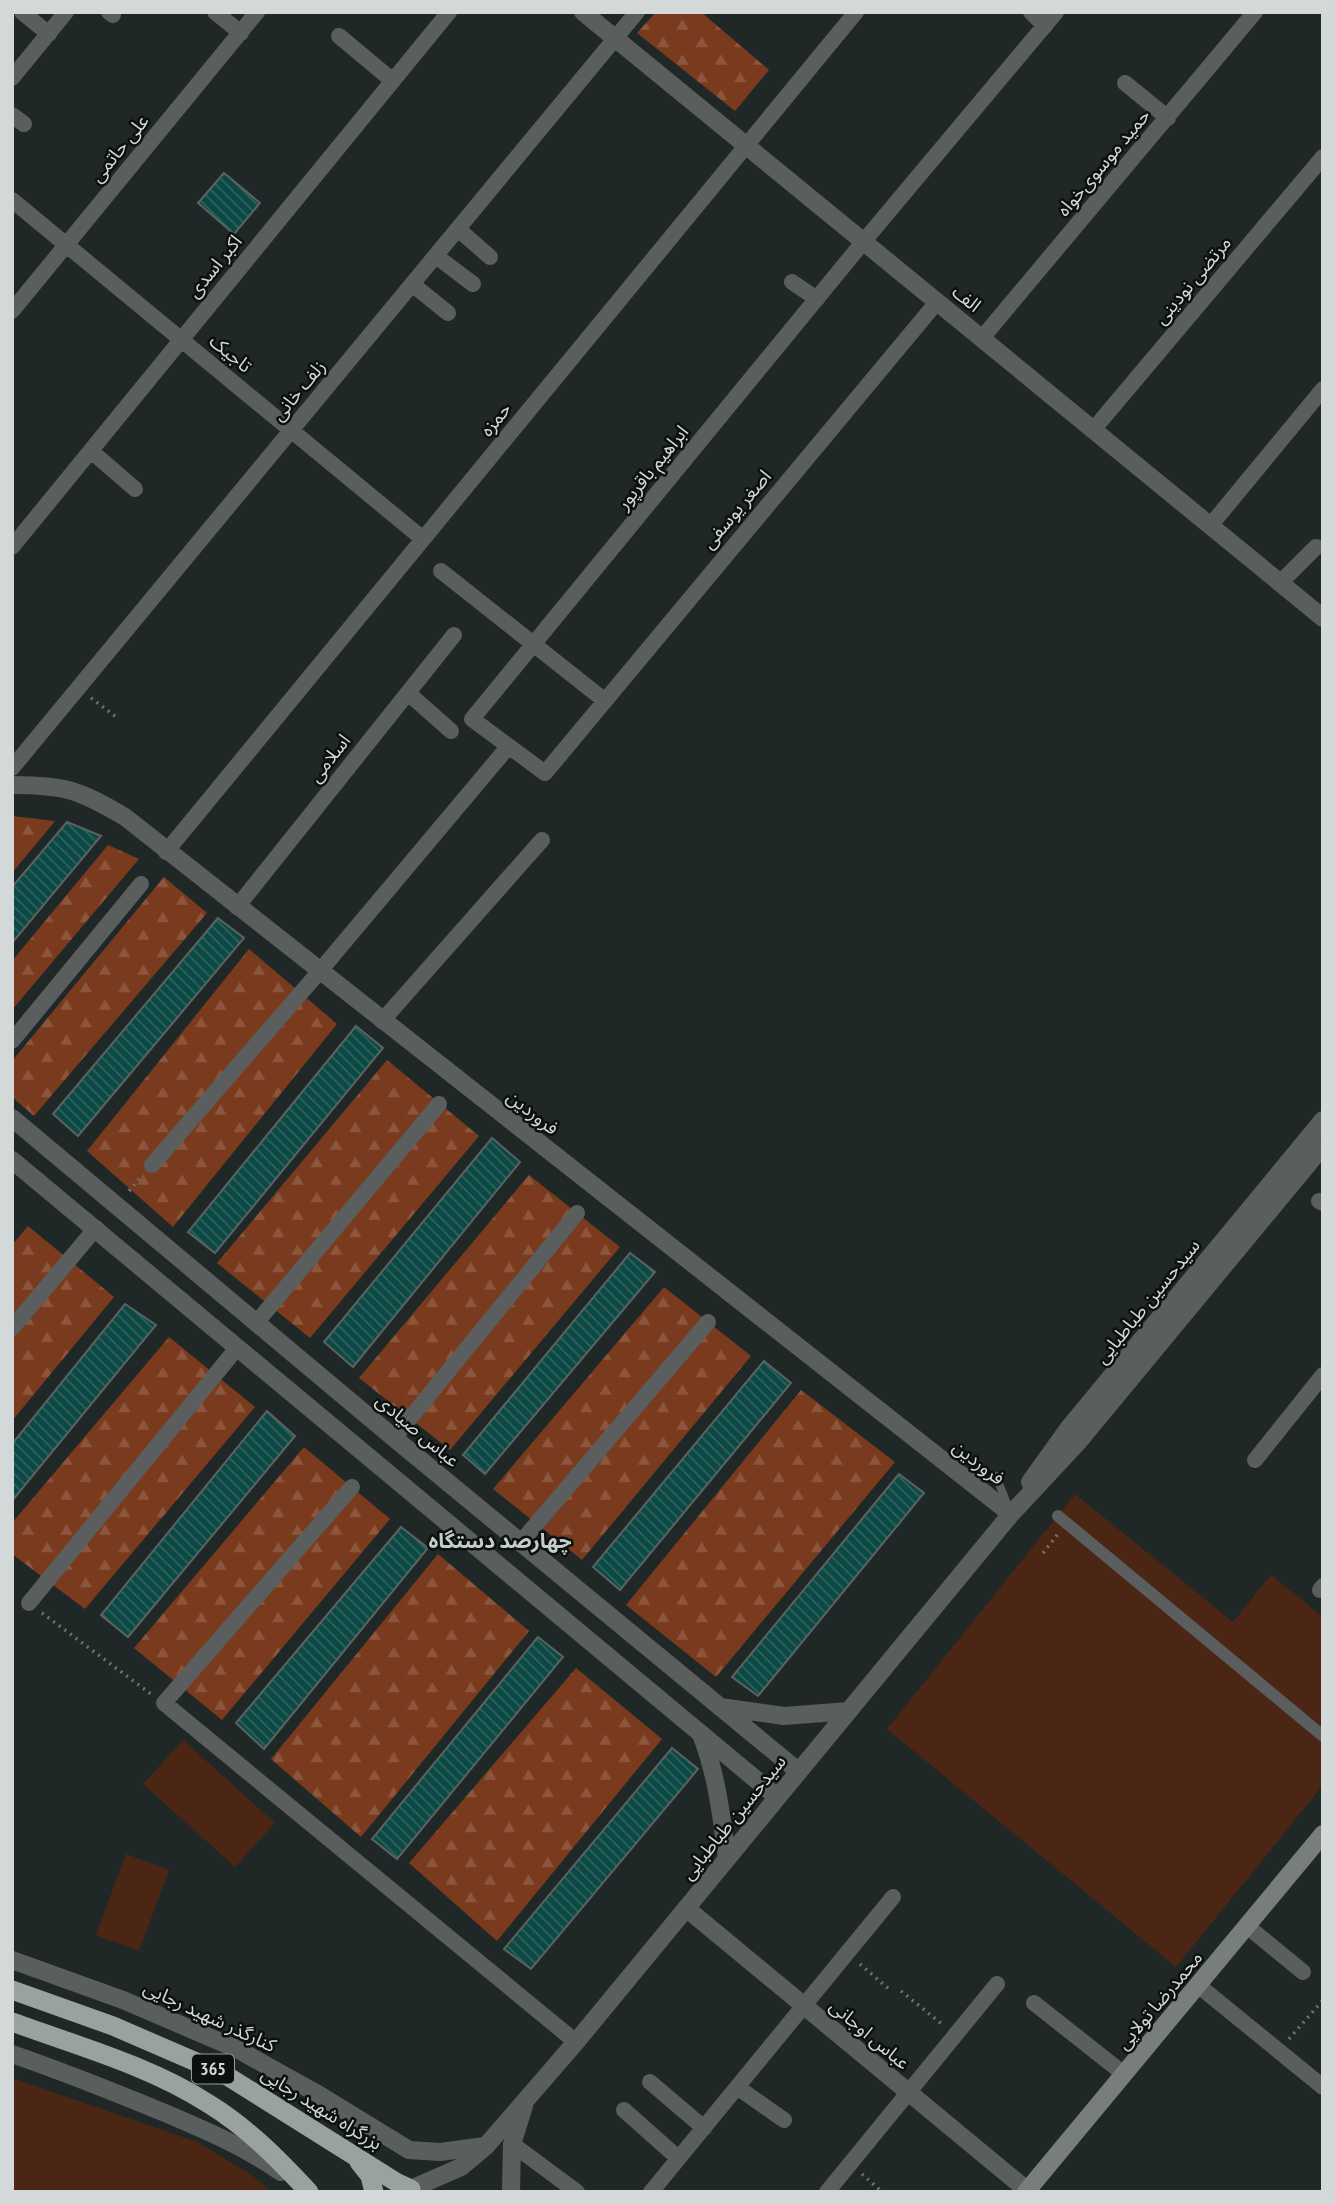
<svg xmlns="http://www.w3.org/2000/svg" width="1335" height="2204" font-family="'PT Sans Narrow','Noto Sans Arabic',sans-serif">
<style>
.green{fill:#4c2615}
.forest{fill:url(#forest-firs)}
.building{fill:url(#building-back-hatch);stroke:#5b6362;stroke-width:2}
.lines{fill:none;stroke-linecap:round;stroke-linejoin:round}
.path{stroke:#6d7373;stroke-width:3.5;stroke-dasharray:2 5;stroke-linecap:butt}
.service{stroke:#5b5e5e;stroke-width:8}
.pedestrian{stroke:#5b5e5e;stroke-width:12}
.minor{stroke:#5b5e5e;stroke-width:16}
.tertiary{stroke:#5b5e5e;stroke-width:18}
.secondary{stroke:#787e7d;stroke-width:18}
.trunk{stroke:#99a2a1;stroke-width:19}
.labels{text-anchor:middle;stroke-width:5;stroke-linejoin:round;paint-order:stroke}
.shield{fill:#0c100f;stroke:#979c9c;stroke-width:2}
.shield-label{font-size:18px;font-weight:bold;fill:#d3d8d8}
.street-label{font-size:19px;fill:#d3d8d8;stroke:#0c100f}
.neighbourhood-label{font-size:21px;font-weight:bold;fill:#c3cdcb;stroke:#0c100f}
</style>
<defs>
<pattern id="forest-firs" width="22" height="20" patternUnits="userSpaceOnUse" patternTransform="scale(1.75)"><rect width="22" height="20" fill="#7a3a1d"/><path d="M5 1l3.5 6h-7zM16 11l3.5 6h-7z" fill="#8c563d"/></pattern>
<pattern id="building-back-hatch" width="6" height="6" patternUnits="userSpaceOnUse" patternTransform="scale(1.75)"><rect width="6" height="6" fill="#0c4944"/><path d="M-1 5l2 2M0 0l6 6M5-1l2 2" fill="none" stroke="#2e625e"/></pattern>
</defs>
<rect width="100%" height="100%" fill="#202827"/>
<path class="green" d="M 1075,1494 L 1233,1622 L 1271,1575 L 1323,1617 L 1323,1785 L 1176,1967 L 887,1729 Z
M 183,1740 L 275,1823 L 235,1867 L 143,1784 Z
M 126,1854 L 169,1870 L 139,1951 L 96,1935 Z
M 12,2078 L 197,2142 L 247,2172 L 272,2192 L 12,2192 Z"/>
<path class="forest" d="M 656,12 L 701,12 L 769,70 L 735,111 L 637,33 Z
M 12,816 L 55,821 L 12,873 Z
M 108,845 L 139,859 L 12,1010 L 12,961 Z
M 164,877 L 207,913 L 34,1116 L 12,1097 L 12,1061 Z
M 249,949 L 337,1024 L 173,1227 L 87,1151 Z
M 387,1060 L 479,1136 L 310,1338 L 217,1263 Z
M 529,1175 L 620,1247 L 450,1450 L 359,1378 Z
M 28,1226 L 114,1297 L 12,1421 L 12,1245 Z
M 664,1287 L 751,1356 L 582,1560 L 493,1489 Z
M 169,1337 L 255,1407 L 85,1609 L 12,1554 L 12,1523 Z
M 801,1390 L 895,1462 L 716,1677 L 626,1605 Z
M 304,1447 L 390,1519 L 222,1720 L 134,1648 Z
M 438,1554 L 529,1631 L 361,1837 L 271,1759 Z
M 576,1668 L 662,1739 L 497,1941 L 409,1863 Z"/>
<path class="building" d="M 224,173 L 260,203 L 234,234 L 198,203 Z
M 67,822 L 101,836 L 12,943 L 12,887 Z
M 218,918 L 244,938 L 78,1136 L 53,1114 Z
M 356,1026 L 383,1048 L 215,1253 L 188,1232 Z
M 492,1138 L 520,1162 L 353,1367 L 324,1342 Z
M 630,1253 L 655,1272 L 485,1474 L 463,1455 Z
M 125,1304 L 156,1325 L 12,1501 L 12,1444 Z
M 764,1361 L 791,1383 L 620,1590 L 593,1567 Z
M 267,1411 L 295,1436 L 128,1637 L 101,1615 Z
M 899,1474 L 924,1493 L 758,1696 L 732,1677 Z
M 401,1527 L 428,1548 L 264,1749 L 236,1723 Z
M 538,1637 L 563,1657 L 397,1859 L 372,1839 Z
M 672,1748 L 698,1769 L 531,1969 L 504,1949 Z"/>
<g class="lines">
<path class="path" d="M 91,698 L 119,719
M 129,1191 L 140,1178
M 1043,1553 L 1058,1534
M 42,1613 L 151,1694
M 860,1964 L 890,1990
M 901,1991 L 943,2025
M 1289,2039 L 1323,2000
M 862,2174 L 882,2192"/>
<path class="service" d="M 996,1476 L 1008,1506"/>
<path class="pedestrian" d="M 1058,1516 L 1323,1736"/>
<path class="minor" d="M 22,12 L 49,34
M 109,12 L 113,15
M 215,12 L 241,33
M 1031,12 L 1045,26
M 339,36 L 393,81
M 12,78 L 66,12
M 1125,83 L 1168,118
M 12,115 L 24,124
M 12,200 L 423,539
M 458,229 L 490,257
M 436,256 L 473,284
M 792,282 L 817,299
M 412,284 L 448,313
M 937,302 L 545,773 L 472,719 L 864,241 L 1056,12
M 12,311 L 257,12
M 982,338 L 1255,12
M 1093,430 L 1323,157
M 91,451 L 135,489
M 1210,526 L 1323,389
M 12,547 L 449,12
M 441,571 L 604,700
M 1280,583 L 1316,547
M 408,693 L 451,731
M 12,768 L 637,12
M 166,852 L 856,12
M 237,907 L 454,635
M 382,1021 L 542,840
M 12,1041 L 141,884
M 152,1165 L 319,972 L 508,747
M 1319,1201 L 1323,1203
M 256,1323 L 439,1104
M 12,1328 L 96,1228
M 394,1438 L 577,1213
M 1255,1460 L 1323,1375
M 352,1487 L 164,1703 L 576,2042
M 521,1542 L 708,1322
M 1320,1590 L 1323,1586
M 29,1603 L 237,1348
M 1247,1926 L 1303,1972
M 1199,1986 L 1323,2087
M 1034,2003 L 1124,2074
M 650,2082 L 704,2128
M 737,2087 L 784,2120
M 624,2110 L 678,2158
M 512,2144 L 577,2192
M 651,2192 L 893,1897
M 827,2192 L 997,1984"/>
<path class="tertiary" d="M 583,12 L 1323,618
M 12,785 C 66,785 79,790 125,817 L 1011,1514
M 12,1118 L 394,1438 L 798,1771
M 12,1160 L 777,1797
M 1030,1482 L 1068,1429 L 1323,1120
M 720,1707 L 784,1716 L 849,1711
M 701,1734 C 717,1776 721,1813 727,1858
M 686,1908 L 1029,2192
M 12,1960 L 123,2000 L 237,2049 L 316,2093 L 409,2150 L 440,2152 L 485,2146
M 12,2054 C 64,2072 114,2092 165,2113 C 205,2130 245,2147 281,2172
M 411,2189 L 461,2167 L 486,2146 L 576,2042 L 1011,1514 L 1079,1441 L 1323,1146
M 511,2192 L 512,2144 L 524,2106"/>
<path class="secondary" d="M 1026,2192 L 1323,1834"/>
<path class="trunk" d="M 12,1990 L 113,2026 L 224,2074 L 396,2182 L 411,2189
M 12,2022 C 78,2046 150,2066 209,2104 C 248,2128 278,2159 309,2192
M 359,2162 L 370,2176 L 374,2192"/>
</g>
<g class="labels">
<rect class="shield" x="192" y="2054.5" width="42" height="29" rx="5"/>
<g class="shield-label">
<text x="213" y="2075">365</text>
</g>
<g class="street-label">
<text transform="translate(119 148) rotate(-51)" y="7">علی حاتمی</text>
<text transform="translate(1103 162) rotate(-50)" y="7">حمید موسوی‌خواه</text>
<text transform="translate(214 266) rotate(-51)" y="7">اکبر اسدی</text>
<text transform="translate(1192 280) rotate(-50)" y="7">مرتضی نودینی</text>
<text transform="translate(967 298) rotate(39)" y="7">الف</text>
<text transform="translate(231 353) rotate(39)" y="7">تاجیک</text>
<text transform="translate(298 390) rotate(-50)" y="7">زلف خانی</text>
<text transform="translate(495 419) rotate(-51)" y="7">حمزه</text>
<text transform="translate(652 467) rotate(-51)" y="7">ابراهیم باقرپور</text>
<text transform="translate(736 509) rotate(-50)" y="7">اصغر یوسفی</text>
<text transform="translate(329 758) rotate(-52)" y="7">اسلامی</text>
<text transform="translate(533 1112) rotate(38)" y="7">فروردین</text>
<text transform="translate(1147 1301) rotate(-51)" y="7">سیدحسین طباطبایی</text>
<text transform="translate(418 1430) rotate(40)" y="7">عباس صیادی</text>
<text transform="translate(979 1462) rotate(38)" y="7">فروردین</text>
<text transform="translate(733 1817) rotate(-51)" y="7">سیدحسین طباطبایی</text>
<text transform="translate(1159 2000) rotate(-50)" y="7">محمدرضا تولایی</text>
<text transform="translate(210 2016) rotate(25)" y="7">کنارگذر شهید رجایی</text>
<text transform="translate(870 2034) rotate(40)" y="7">عباس اوجانی</text>
<text transform="translate(322 2108) rotate(32)" y="7">بزرگراه شهید رجایی</text>
</g>
<g class="neighbourhood-label">
<text x="500" y="1548">چهارصد دستگاه</text>
</g>
</g>
<rect width="1335" height="2204" fill="none" stroke="#d3d8d8" stroke-width="28"/>
</svg>
